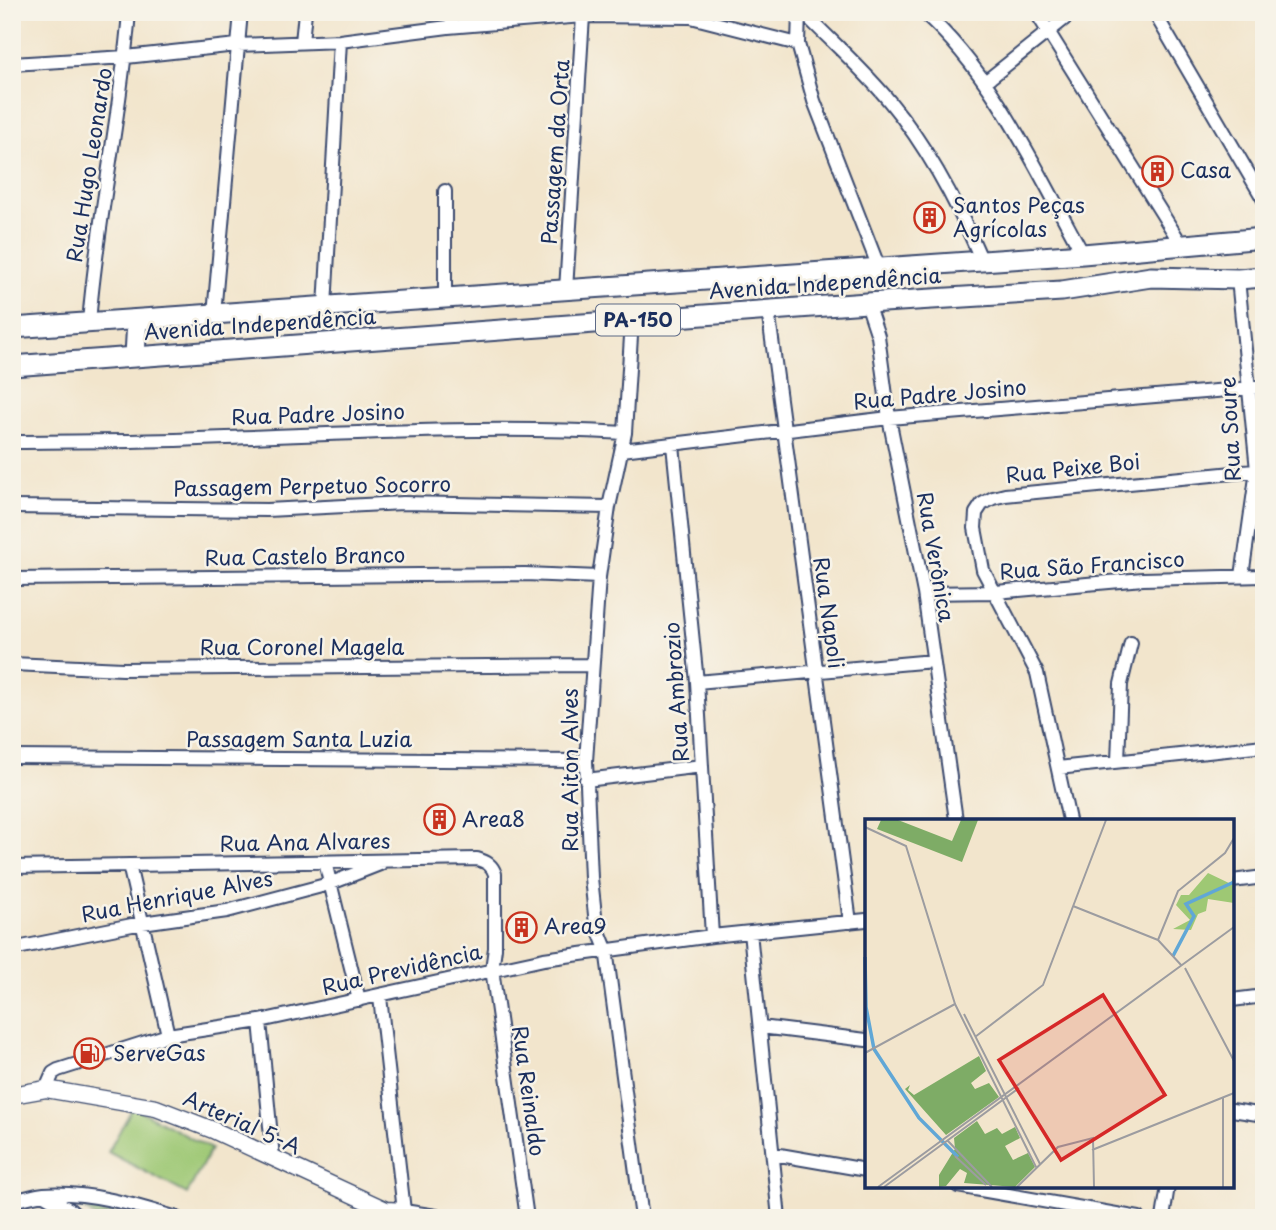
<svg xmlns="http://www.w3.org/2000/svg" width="1276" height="1230" font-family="'Playpen Sans',sans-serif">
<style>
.forest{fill:url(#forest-firs);stroke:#4c6e62;stroke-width:2}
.pitch{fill:#9ec874;stroke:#5c7c69;stroke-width:2}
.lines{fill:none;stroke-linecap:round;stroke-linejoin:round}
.street-casing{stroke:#3b4a6e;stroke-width:16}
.secondary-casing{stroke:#3b4a6e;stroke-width:19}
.primary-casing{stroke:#3b4a6e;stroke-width:23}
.street{stroke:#fff;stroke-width:12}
.secondary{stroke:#fff;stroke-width:16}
.primary{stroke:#fff;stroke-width:19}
.labels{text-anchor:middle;stroke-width:5;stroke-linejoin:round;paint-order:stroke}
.shield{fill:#f7f3e8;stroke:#5d6a87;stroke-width:2}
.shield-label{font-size:19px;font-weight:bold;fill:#1b2f5e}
.street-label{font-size:21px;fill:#1b2f5e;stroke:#f7f3e8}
.poi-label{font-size:21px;fill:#1b2f5e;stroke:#f7f3e8;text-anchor:start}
.inset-river{fill:none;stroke:#60a7d6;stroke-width:3.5}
.inset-road{fill:none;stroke:#9c9ca0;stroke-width:2}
.view{fill:#d62828;fill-opacity:0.15;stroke:#d62828;stroke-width:3.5}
.inset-edge{fill:none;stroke:#1b2f5e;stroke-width:3.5}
</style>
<defs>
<pattern id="forest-firs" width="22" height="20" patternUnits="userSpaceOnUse" patternTransform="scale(1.75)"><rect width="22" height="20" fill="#7eac66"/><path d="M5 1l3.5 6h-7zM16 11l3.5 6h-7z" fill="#668c57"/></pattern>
</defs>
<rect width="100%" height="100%" fill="#f7f3e8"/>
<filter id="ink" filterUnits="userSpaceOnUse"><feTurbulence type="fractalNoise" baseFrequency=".0143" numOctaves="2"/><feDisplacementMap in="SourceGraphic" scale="14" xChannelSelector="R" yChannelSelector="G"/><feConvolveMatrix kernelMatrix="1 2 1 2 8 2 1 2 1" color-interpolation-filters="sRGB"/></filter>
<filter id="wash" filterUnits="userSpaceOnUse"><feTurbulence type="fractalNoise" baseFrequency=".00686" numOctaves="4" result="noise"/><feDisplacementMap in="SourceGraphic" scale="28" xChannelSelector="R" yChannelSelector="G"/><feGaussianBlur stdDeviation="1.57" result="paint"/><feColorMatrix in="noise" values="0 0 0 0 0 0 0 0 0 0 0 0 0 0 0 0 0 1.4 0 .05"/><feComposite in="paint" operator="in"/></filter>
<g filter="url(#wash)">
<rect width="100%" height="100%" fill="#f2e5cc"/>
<path class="forest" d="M 81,1208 L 140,1218 L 97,1218 Z"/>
<path class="pitch" d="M 133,1107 L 211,1149 L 187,1194 L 108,1152 Z"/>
</g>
<g filter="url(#ink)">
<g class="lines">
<defs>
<path id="street" d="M 799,12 L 798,44 L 814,101 L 879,268
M 803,12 C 832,42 864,70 890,102 C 929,149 958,205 982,261
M 923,12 C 994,74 1038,173 1083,254
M 1036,12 L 1181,244
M 1154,12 L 1264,200
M 1259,12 L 1264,20
M 302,42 L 305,12
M 12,64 L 126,57 L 237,45 L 340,41 L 448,27 L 583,16 L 691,17 L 798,44
M 985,82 L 1073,12
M 1238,279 L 1257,470 L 1242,576
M 566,290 L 583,16
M 445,298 L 445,191
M 867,303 L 878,336 L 889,418 L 924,593 L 956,820
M 325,307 L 340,41
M 768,310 L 850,922
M 214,314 L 241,12
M 632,320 L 625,433 L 609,507 L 599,577 L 586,761 L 591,878 L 596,924 L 606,949 L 642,1218
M 89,323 C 97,219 121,116 129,12
M 12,442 C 74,441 137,442 199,439 C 341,434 483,425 625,433
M 673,445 L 697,682 L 712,936
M 622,450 L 889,418 L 1264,387
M 12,507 L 267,510 L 403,503 L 609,507
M 12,579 L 525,574 L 599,577
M 924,593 L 996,592 L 1143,579 L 1264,576
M 12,664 L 123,669 L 592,665
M 697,682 L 933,661
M 12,757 L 586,761
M 1118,761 L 1121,684 L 1131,643
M 1058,768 L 1264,746
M 586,780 L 702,766
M 1069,820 L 1037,673 L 983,570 L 975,528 L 976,513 L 982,504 L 993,498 L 1005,495 L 1264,470
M 325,862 L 359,1000
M 129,865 L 168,1035
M 12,867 L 477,859 C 487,862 492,865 495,874 L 495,948 L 492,969 L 527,1218
M 1232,881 L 1264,877
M 750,932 L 779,1218
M 12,949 L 142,923 L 227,911 L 329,884 L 380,864
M 380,997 L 404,1211 L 449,1218
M 1232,1000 L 1264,996
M 260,1021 L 273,1158
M 761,1027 L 866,1040
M 46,1089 L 53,1073 L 58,1070 L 168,1035 L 260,1021 L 544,959 L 712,936 L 866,920
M 1232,1110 L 1264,1115
M 774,1154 L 866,1170
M 958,1186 L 1139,1218
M 44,1195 L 69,1209 L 79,1218
M 12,1201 C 23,1199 34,1195 44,1194 C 88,1191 136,1205 177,1218
M 1163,1218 L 1168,1186"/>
<path id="secondary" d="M 12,1095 L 46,1089 L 156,1108 L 213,1130 L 386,1210 L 404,1211 L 399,1218"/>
<path id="primary" d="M 12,328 L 1083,254 L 1264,238
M 135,356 L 137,320
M 12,366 L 867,303 L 1062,291 L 1151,277 L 1238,279 L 1264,277"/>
</defs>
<use href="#street" class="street-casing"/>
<use href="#secondary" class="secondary-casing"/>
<use href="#primary" class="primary-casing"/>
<use href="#street" class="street"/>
<use href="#secondary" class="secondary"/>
<use href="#primary" class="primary"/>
</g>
</g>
<defs>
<symbol id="building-ring" viewBox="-11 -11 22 22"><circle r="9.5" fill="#f7f3e8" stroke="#c8321e" stroke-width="1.5"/><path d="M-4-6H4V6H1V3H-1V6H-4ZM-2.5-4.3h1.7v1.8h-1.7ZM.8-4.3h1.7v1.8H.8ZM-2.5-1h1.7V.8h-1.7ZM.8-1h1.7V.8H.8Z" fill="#c8321e"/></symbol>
<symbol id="fuel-ring" viewBox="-11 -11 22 22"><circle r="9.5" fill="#f7f3e8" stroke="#c8321e" stroke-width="1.5"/><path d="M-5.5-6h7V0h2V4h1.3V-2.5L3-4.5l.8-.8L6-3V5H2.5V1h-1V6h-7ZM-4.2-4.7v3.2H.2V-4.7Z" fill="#c8321e"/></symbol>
</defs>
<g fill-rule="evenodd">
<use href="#building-ring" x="1140" y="154" width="35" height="35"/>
<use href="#building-ring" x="912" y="200" width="35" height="35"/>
<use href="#building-ring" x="422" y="802" width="35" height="35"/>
<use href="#building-ring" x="504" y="910" width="35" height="35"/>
<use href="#fuel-ring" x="72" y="1036" width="35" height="35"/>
</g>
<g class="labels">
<rect class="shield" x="596" y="304.5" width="84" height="31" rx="5"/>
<g class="shield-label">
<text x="638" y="327">PA-150</text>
</g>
<g class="street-label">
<text transform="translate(556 152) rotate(-86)" y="7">Passagem da Orta</text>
<text transform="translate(90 165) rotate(-81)" y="7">Rua Hugo Leonardo</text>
<text transform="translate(825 284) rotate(-4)" y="7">Avenida Independência</text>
<text transform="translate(260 325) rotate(-4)" y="7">Avenida Independência</text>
<text transform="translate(940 395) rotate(-5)" y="7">Rua Padre Josino</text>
<text transform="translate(318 415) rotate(-2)" y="7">Rua Padre Josino</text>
<text transform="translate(1231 429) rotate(-93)" y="7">Rua Soure</text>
<text transform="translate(1073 469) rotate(-6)" y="7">Rua Peixe Boi</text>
<text transform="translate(312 487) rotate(-1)" y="7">Passagem Perpetuo Socorro</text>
<text transform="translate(305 557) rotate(-1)" y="7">Rua Castelo Branco</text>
<text transform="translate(935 557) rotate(80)" y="7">Rua Verônica</text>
<text transform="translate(1092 566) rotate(-4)" y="7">Rua São Francisco</text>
<text transform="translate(828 613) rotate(82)" y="7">Rua Napoli</text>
<text x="302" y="655">Rua Coronel Magela</text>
<text transform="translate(677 692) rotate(-94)" y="7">Rua Ambrozio</text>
<text x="299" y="747">Passagem Santa Luzia</text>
<text transform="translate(571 770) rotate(-90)" y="7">Rua Aiton Alves</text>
<text transform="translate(305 843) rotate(-1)" y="7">Rua Ana Alvares</text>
<text transform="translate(177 897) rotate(-11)" y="7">Rua Henrique Alves</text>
<text transform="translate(402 970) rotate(-13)" y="7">Rua Previdência</text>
<text transform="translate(528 1091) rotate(82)" y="7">Rua Reinaldo</text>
<text transform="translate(242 1123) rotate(24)" y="7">Arterial 5-A</text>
</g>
<g class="poi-label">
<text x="1180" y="178">Casa</text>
<text x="953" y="213">Santos Peças<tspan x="953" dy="24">Agrícolas</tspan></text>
<text x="462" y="827">Area8</text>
<text x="544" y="934">Area9</text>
<text x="113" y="1061">ServeGas</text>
</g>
</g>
<g transform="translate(865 819)">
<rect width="369" height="369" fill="#f2e5cc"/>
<path d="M 16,1 L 33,1 L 87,22 L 96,1 L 113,1 L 97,43 L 12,10 ZM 114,237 L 121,252 L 106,264 L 110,270 L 124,264 L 134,278 L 81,316 L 40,270 L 45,266 L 43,271 L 49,276 ZM 112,302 L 120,315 L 132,309 L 137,315 L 150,308 L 155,319 L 140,327 L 148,341 L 163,334 L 170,348 L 150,368 L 99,364 L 102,354 L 95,350 L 81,367 L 74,368 L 74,356 L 90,330 L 89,319 Z" fill="#7eac66"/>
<path d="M 369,52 L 369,84 L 343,80 L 341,92 L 333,95 L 326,111 L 308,110 L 325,101 L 311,86 L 316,76 L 324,76 L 343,54 L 366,65 Z" fill="#9ec874"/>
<path class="inset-river" d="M 308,137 L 329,97 L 321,85 L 369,63M 0,138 L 1,188 L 9,230 L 54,299 L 93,338"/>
<path class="inset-road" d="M 0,8 L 41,27 L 90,185M 208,87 L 293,121M 293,121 L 313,72 L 360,34 L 369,19M 293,121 L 317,147M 320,149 L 369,242M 90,185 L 171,348M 99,195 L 175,345M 110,218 L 178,166 L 241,1M 0,234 L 90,185M 358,278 L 358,368M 83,322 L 127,368M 227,331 L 369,274M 90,337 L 121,366M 13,368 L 369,108M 19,368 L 154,269M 152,368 L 193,328 L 228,319 L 229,368"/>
<path class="view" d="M 238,176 L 300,276 L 196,341 L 134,241 Z"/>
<rect width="369" height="369" class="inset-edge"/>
</g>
<rect width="1276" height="1230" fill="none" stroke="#f7f3e8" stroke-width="42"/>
</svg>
